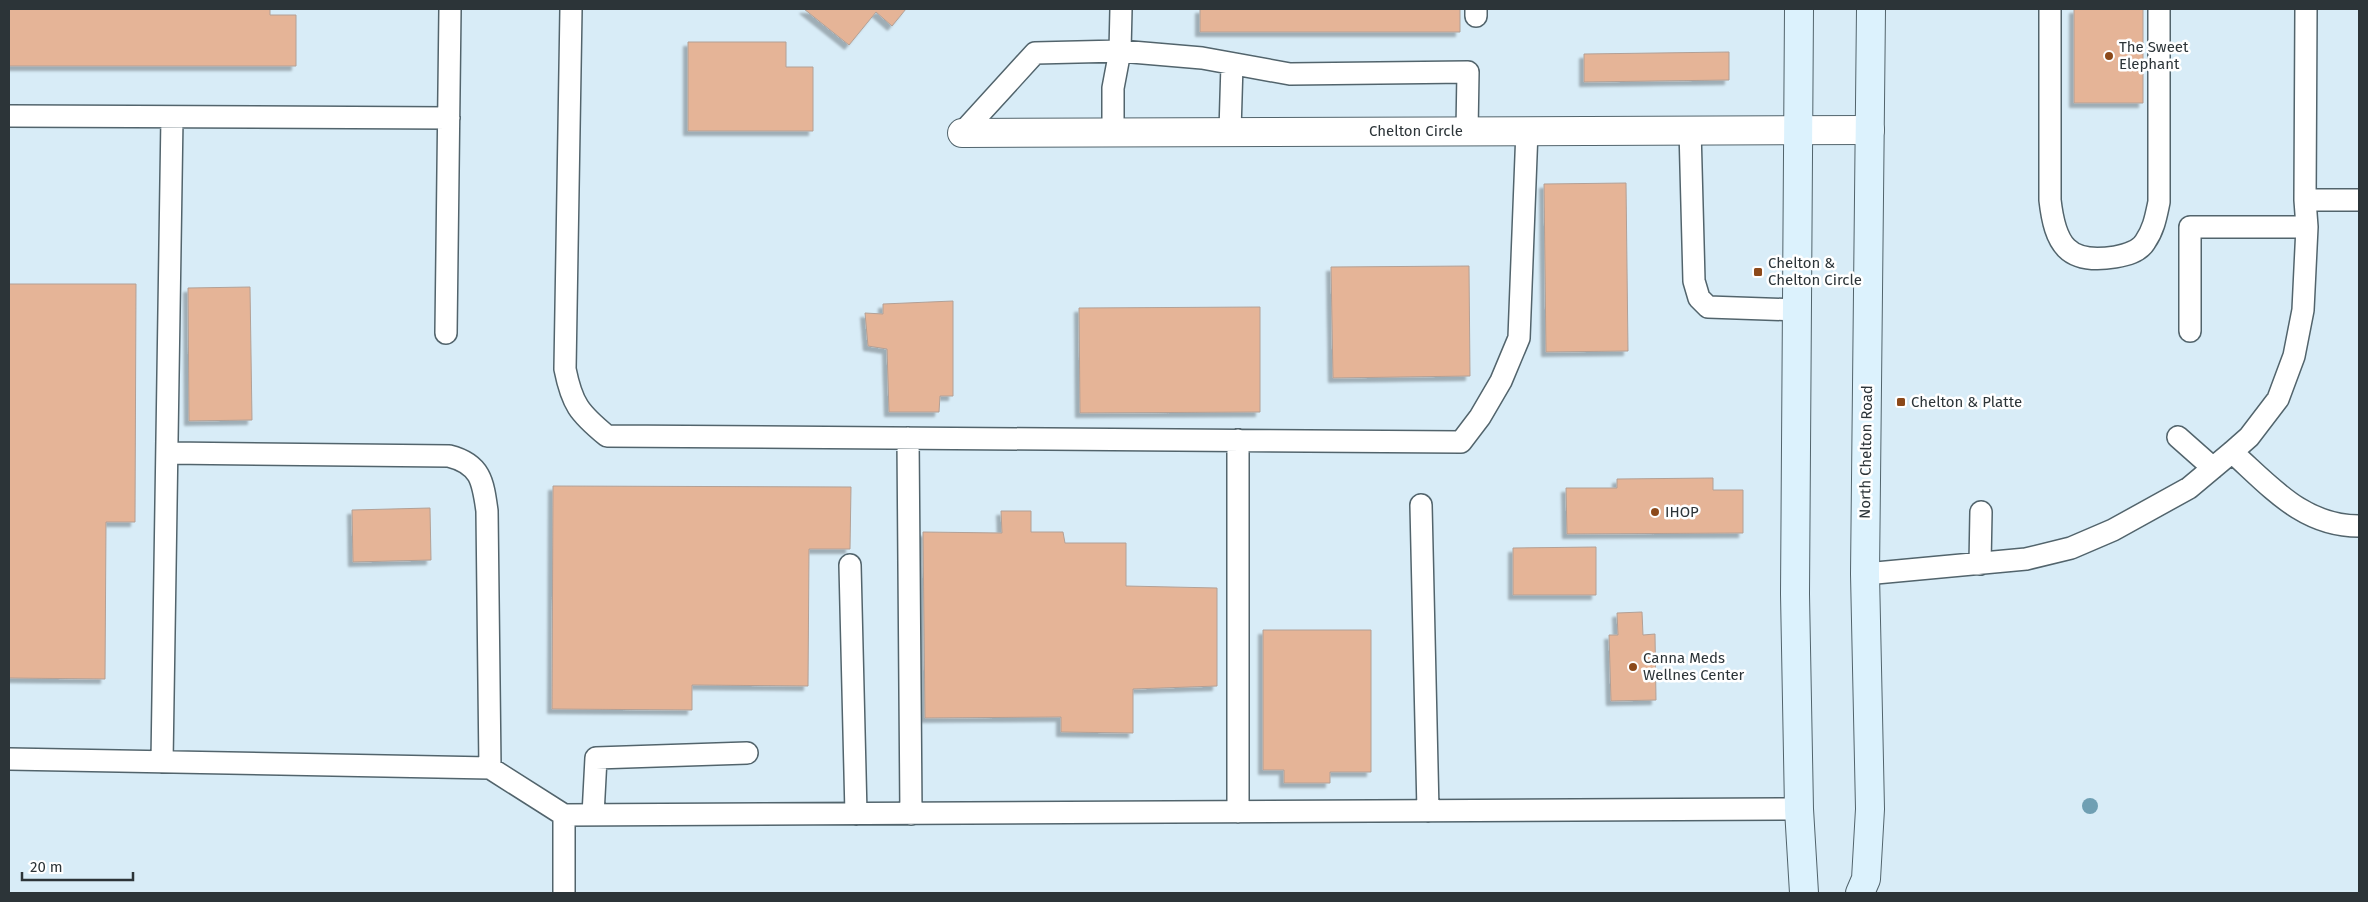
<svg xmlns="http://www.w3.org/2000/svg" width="2368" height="902" font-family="'Fira Sans',sans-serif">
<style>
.building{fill:#e5b497;stroke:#b2a096;filter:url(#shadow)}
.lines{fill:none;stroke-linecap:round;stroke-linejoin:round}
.lane-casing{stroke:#52646c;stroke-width:24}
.street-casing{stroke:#52646c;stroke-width:30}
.secondary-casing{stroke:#52646c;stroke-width:30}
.lane{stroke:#fff;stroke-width:21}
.street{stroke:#fff;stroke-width:28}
.secondary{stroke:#dcf2fd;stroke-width:28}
.tree{fill:#6f9fb3}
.poi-dot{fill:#8c491a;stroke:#fff;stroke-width:2}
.labels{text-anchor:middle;stroke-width:5;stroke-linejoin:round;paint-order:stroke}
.poi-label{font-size:15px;fill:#2c3438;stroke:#fff;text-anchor:start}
.street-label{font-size:15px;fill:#2c3438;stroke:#fff}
</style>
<defs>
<filter id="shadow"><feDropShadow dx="-4.5" dy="4.5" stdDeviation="1" flood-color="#0004"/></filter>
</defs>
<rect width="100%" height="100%" fill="#d8ecf7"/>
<path class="building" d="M 9,9 L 270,9 L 270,15 L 296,15 L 296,66 L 9,66 Z
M 804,9 L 906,9 L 892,26 L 876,12 L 849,45 Z
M 1200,9 L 1460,9 L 1460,32 L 1200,32 Z
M 2074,9 L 2143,9 L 2143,103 L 2074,103 Z
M 688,42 L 786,42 L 786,67 L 813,67 L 813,131 L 688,131 Z
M 1729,52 L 1729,80 L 1584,82 L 1584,54 Z
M 1626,183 L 1628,351 L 1546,352 L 1544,184 Z
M 1469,266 L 1470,376 L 1333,378 L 1331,267 Z
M 9,284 L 136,284 L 135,522 L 106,522 L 105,679 L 9,678 Z
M 250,287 L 252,420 L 189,421 L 188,288 Z
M 953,301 L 953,396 L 940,396 L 939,412 L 889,412 L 887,349 L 868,346 L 865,313 L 883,314 L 883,304 Z
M 1260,307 L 1260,412 L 1080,413 L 1079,308 Z
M 1713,478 L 1713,490 L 1743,490 L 1743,533 L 1567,534 L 1566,488 L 1617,488 L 1617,479 Z
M 553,486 L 851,487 L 850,549 L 809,549 L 808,686 L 692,685 L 692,710 L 552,709 Z
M 430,508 L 431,560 L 353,562 L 352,510 Z
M 1001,511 L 1031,511 L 1031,532 L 1063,532 L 1065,543 L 1126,543 L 1126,586 L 1217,588 L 1217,686 L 1133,689 L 1133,733 L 1061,732 L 1061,717 L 925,718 L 923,532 L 1002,533 Z
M 1596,547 L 1596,595 L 1513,595 L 1513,548 Z
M 1642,612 L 1643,635 L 1655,634 L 1656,700 L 1611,701 L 1609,635 L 1618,635 L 1617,613 Z
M 1263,630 L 1371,630 L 1371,772 L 1330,772 L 1330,783 L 1284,783 L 1284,770 L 1263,770 Z"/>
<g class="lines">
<defs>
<path id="lane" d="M 571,9 L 565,369 C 572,404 579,413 607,436 L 1461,442 L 1480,417 L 1501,381 L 1519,338 L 1527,130
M 1476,9 L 1476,16
M 2050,9 L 2050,200 C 2055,244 2067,265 2115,257 C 2126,255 2139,252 2145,242 C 2154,229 2156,216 2159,202 L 2159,9
M 9,116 L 449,118
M 1690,129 L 1694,281 L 1699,298 L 1708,307 L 1798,310
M 1230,131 L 1232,64
M 1113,132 L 1113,88 L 1120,51 L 1202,58 L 1290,74 L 1468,72 L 1467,131
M 962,133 L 1035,53 L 1120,51 L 1121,9
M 2305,200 L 2359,200
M 2190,331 L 2190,227 L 2307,227
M 446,333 L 450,9
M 2178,437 L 2213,468
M 908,438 L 911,814
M 1238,440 L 1238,812
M 2232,452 C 2271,487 2303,526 2359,526
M 168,453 L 449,456 C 481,464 483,482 487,511 L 490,768
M 1421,505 L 1428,811
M 1980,564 L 1981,512
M 850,565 L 856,814
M 1865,574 L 2026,559 L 2071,548 L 2113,530 L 2189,488 L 2232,452 L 2249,437 L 2278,399 L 2294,356 L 2303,310 L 2307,227 L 2305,200 L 2306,9
M 9,759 L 490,768 L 564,815
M 162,762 L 172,117
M 593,815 L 596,758 L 747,753
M 564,893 L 564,815 L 1799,809"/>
<path id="street" d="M 962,133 L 1870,130"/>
<path id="secondary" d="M 1799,9 L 1795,594 L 1799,809 L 1804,893
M 1860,893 L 1866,879 L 1870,809 L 1865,574 L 1871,9"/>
</defs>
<use href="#lane" class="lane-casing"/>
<use href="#street" class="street-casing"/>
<use href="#secondary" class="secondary-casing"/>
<use href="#lane" class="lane"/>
<use href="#street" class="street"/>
<use href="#secondary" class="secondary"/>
</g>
<circle class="tree" cx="2090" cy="806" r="8"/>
<g class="poi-dot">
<circle cx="2109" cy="56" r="5"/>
<rect x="1753" y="267" width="10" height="10" rx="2.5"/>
<rect x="1896" y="397" width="10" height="10" rx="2.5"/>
<circle cx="1655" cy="512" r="5"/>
<circle cx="1633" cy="667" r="5"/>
</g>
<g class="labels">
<g class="poi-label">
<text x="2119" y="52">The Sweet<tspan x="2119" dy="17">Elephant</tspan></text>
<text x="1768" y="268">Chelton &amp;<tspan x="1768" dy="17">Chelton Circle</tspan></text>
<text x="1911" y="407">Chelton &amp; Platte</text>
<text x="1665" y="517">IHOP</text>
<text x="1643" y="663">Canna Meds<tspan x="1643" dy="17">Wellnes Center</tspan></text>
</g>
<g class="street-label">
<text x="1416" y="136">Chelton Circle</text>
<text transform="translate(1866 452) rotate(-89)" y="5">North Chelton Road</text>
</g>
</g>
<rect width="2368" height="902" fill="none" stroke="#2c3438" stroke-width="20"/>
<path d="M22 872v8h111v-8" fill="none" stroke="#2c3438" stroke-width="2.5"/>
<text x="30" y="872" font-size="15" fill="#2c3438" stroke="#ffffff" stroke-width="4" paint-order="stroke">20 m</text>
</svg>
